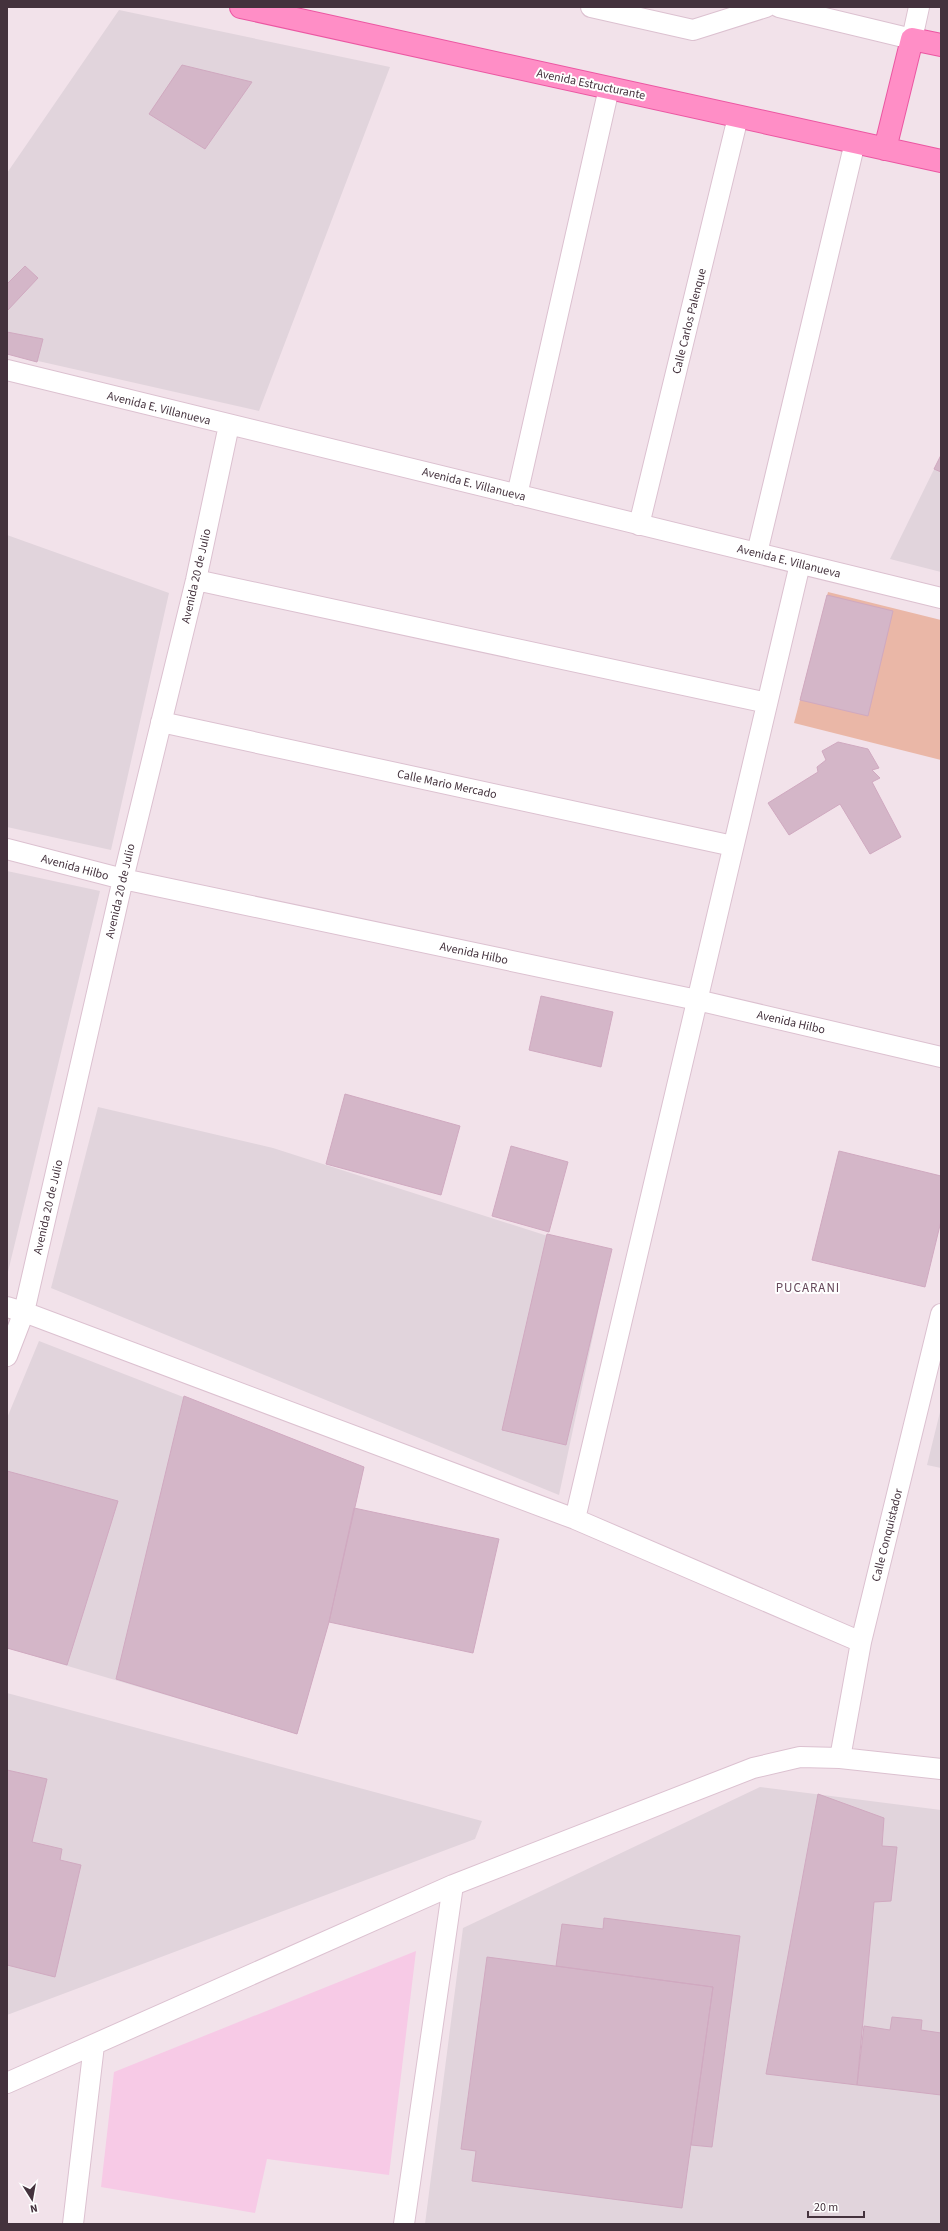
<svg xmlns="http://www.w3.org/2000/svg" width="948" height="2231" font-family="'Source Sans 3',sans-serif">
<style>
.commercial{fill:#f7cae6}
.industrial{fill:#e1d4dc}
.green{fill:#eab7a7}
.building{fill:#d4b6c8;stroke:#d0a9c0}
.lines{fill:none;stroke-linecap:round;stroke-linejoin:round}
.minor-casing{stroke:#dcc1d0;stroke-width:22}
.major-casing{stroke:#eb57a2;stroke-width:24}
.minor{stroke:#fff;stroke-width:20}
.major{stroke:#ff8ec6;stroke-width:22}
.labels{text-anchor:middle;stroke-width:4;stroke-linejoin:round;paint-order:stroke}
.street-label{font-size:12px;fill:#44323d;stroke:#fff}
.neighbourhood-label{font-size:13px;letter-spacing:1px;fill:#67495b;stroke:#fff}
</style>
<rect width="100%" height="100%" fill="#f2e2ea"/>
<path class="commercial" d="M 416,1951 L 389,2175 L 267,2159 L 255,2213 L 101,2187 L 114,2072 Z"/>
<path class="industrial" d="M 119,10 L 390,67 L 259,411 L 7,354 L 7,173 Z
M 941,455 L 941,572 L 890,559 Z
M 7,535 L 169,593 L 111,850 L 7,827 Z
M 7,871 L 100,891 L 7,1276 Z
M 98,1107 L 273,1148 L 610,1256 L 559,1495 L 51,1288 Z
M 39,1341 L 364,1467 L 329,1622 L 297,1734 L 7,1648 L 7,1418 Z
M 941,1408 L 941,1468 L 927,1465 Z
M 7,1693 L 482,1821 L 475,1839 L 7,2015 Z
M 760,1787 L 941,1810 L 941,2224 L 425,2224 L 463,1928 Z"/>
<path class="green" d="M 828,592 L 941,620 L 941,760 L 794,723 Z"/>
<path class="building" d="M 182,65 L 252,82 L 205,149 L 149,114 Z
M 25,266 L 38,278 L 7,311 L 7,284 Z
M 7,332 L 43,339 L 37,362 L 7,354 Z
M 941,455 L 941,472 L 934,469 Z
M 827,595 L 893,611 L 868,716 L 800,700 Z
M 838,742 L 868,749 L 879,768 L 872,770 L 880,778 L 872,782 L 901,837 L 870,854 L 840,804 L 789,835 L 768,803 L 818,772 L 817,767 L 826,760 L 822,751 Z
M 541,996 L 613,1012 L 601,1067 L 529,1050 Z
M 345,1094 L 460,1126 L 441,1195 L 326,1164 Z
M 511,1146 L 568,1162 L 549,1232 L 492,1216 Z
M 839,1151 L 941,1176 L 941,1221 L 925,1287 L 812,1260 Z
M 547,1234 L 612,1249 L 566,1445 L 502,1430 Z
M 184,1396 L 364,1467 L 329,1622 L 297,1734 L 116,1679 Z
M 7,1471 L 118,1501 L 67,1665 L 7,1648 Z
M 354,1508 L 499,1539 L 473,1653 L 329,1622 Z
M 7,1770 L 47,1779 L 32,1842 L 62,1849 L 60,1860 L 81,1865 L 55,1977 L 7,1965 Z
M 818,1794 L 884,1818 L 882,1846 L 897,1847 L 891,1901 L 874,1902 L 857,2085 L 766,2074 Z
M 604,1918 L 740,1936 L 712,2147 L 691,2145 L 713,1987 L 556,1966 L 562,1924 L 603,1929 Z
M 487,1957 L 713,1987 L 682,2208 L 472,2181 L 476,2151 L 461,2149 Z
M 892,2017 L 922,2020 L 921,2030 L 941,2033 L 941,2095 L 857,2085 L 864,2026 L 890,2030 Z"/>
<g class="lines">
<defs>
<path id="minor" d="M 591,7 L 693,30 L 766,7
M 779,7 L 912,39 L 919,7
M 7,370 L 941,598
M 517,495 L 609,88
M 639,525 L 738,117
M 757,553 L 855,142
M 196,580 L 767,703
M 161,722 L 733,846
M 7,849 L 123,879 L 697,1000 L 941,1057
M 7,1307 L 24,1312 L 575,1519 L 861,1642
M 7,1356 L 24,1312 L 123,879 L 196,580 L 229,425
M 575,1519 L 800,564
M 840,1758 L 861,1642 L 941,1314
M 7,2083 L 453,1885 L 753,1768 L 800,1757 L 840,1758 L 941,1769
M 73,2224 L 94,2045
M 404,2224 L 453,1885"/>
<path id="major" d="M 241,7 L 941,161
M 885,149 L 912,39 L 941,45"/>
</defs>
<use href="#minor" class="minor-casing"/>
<use href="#major" class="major-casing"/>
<use href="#minor" class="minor"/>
<use href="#major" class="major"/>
</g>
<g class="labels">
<g class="street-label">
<text transform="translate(591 84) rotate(12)" y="4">Avenida Estructurante</text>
<text transform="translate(689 321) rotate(-76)" y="4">Calle Carlos Palenque</text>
<text transform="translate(159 408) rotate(14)" y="4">Avenida E. Villanueva</text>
<text transform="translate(474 484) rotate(14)" y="4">Avenida E. Villanueva</text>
<text transform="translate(789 561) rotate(14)" y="4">Avenida E. Villanueva</text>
<text transform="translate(196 576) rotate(-77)" y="4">Avenida 20 de Julio</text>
<text transform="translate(447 784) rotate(12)" y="4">Calle Mario Mercado</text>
<text transform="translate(75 867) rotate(15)" y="4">Avenida Hilbo</text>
<text transform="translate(120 891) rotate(-77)" y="4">Avenida 20 de Julio</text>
<text transform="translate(474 953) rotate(12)" y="4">Avenida Hilbo</text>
<text transform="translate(791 1022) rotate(13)" y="4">Avenida Hilbo</text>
<text transform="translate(48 1207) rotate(-77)" y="4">Avenida 20 de Julio</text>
<text transform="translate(887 1535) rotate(-76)" y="4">Calle Conquistador</text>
</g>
<g class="neighbourhood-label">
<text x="808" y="1292">PUCARANI</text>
</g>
</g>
<rect width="948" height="2231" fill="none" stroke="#44323d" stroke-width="16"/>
<g transform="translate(32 2199) rotate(169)" stroke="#ffffff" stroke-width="3" paint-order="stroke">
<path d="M0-3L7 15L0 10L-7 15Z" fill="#44323d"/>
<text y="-6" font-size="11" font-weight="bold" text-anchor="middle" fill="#44323d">N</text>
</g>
<path d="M808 2211v6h56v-6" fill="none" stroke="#44323d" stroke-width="2"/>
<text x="814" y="2211" font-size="12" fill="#44323d" stroke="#ffffff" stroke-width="3" paint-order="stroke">20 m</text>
</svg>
